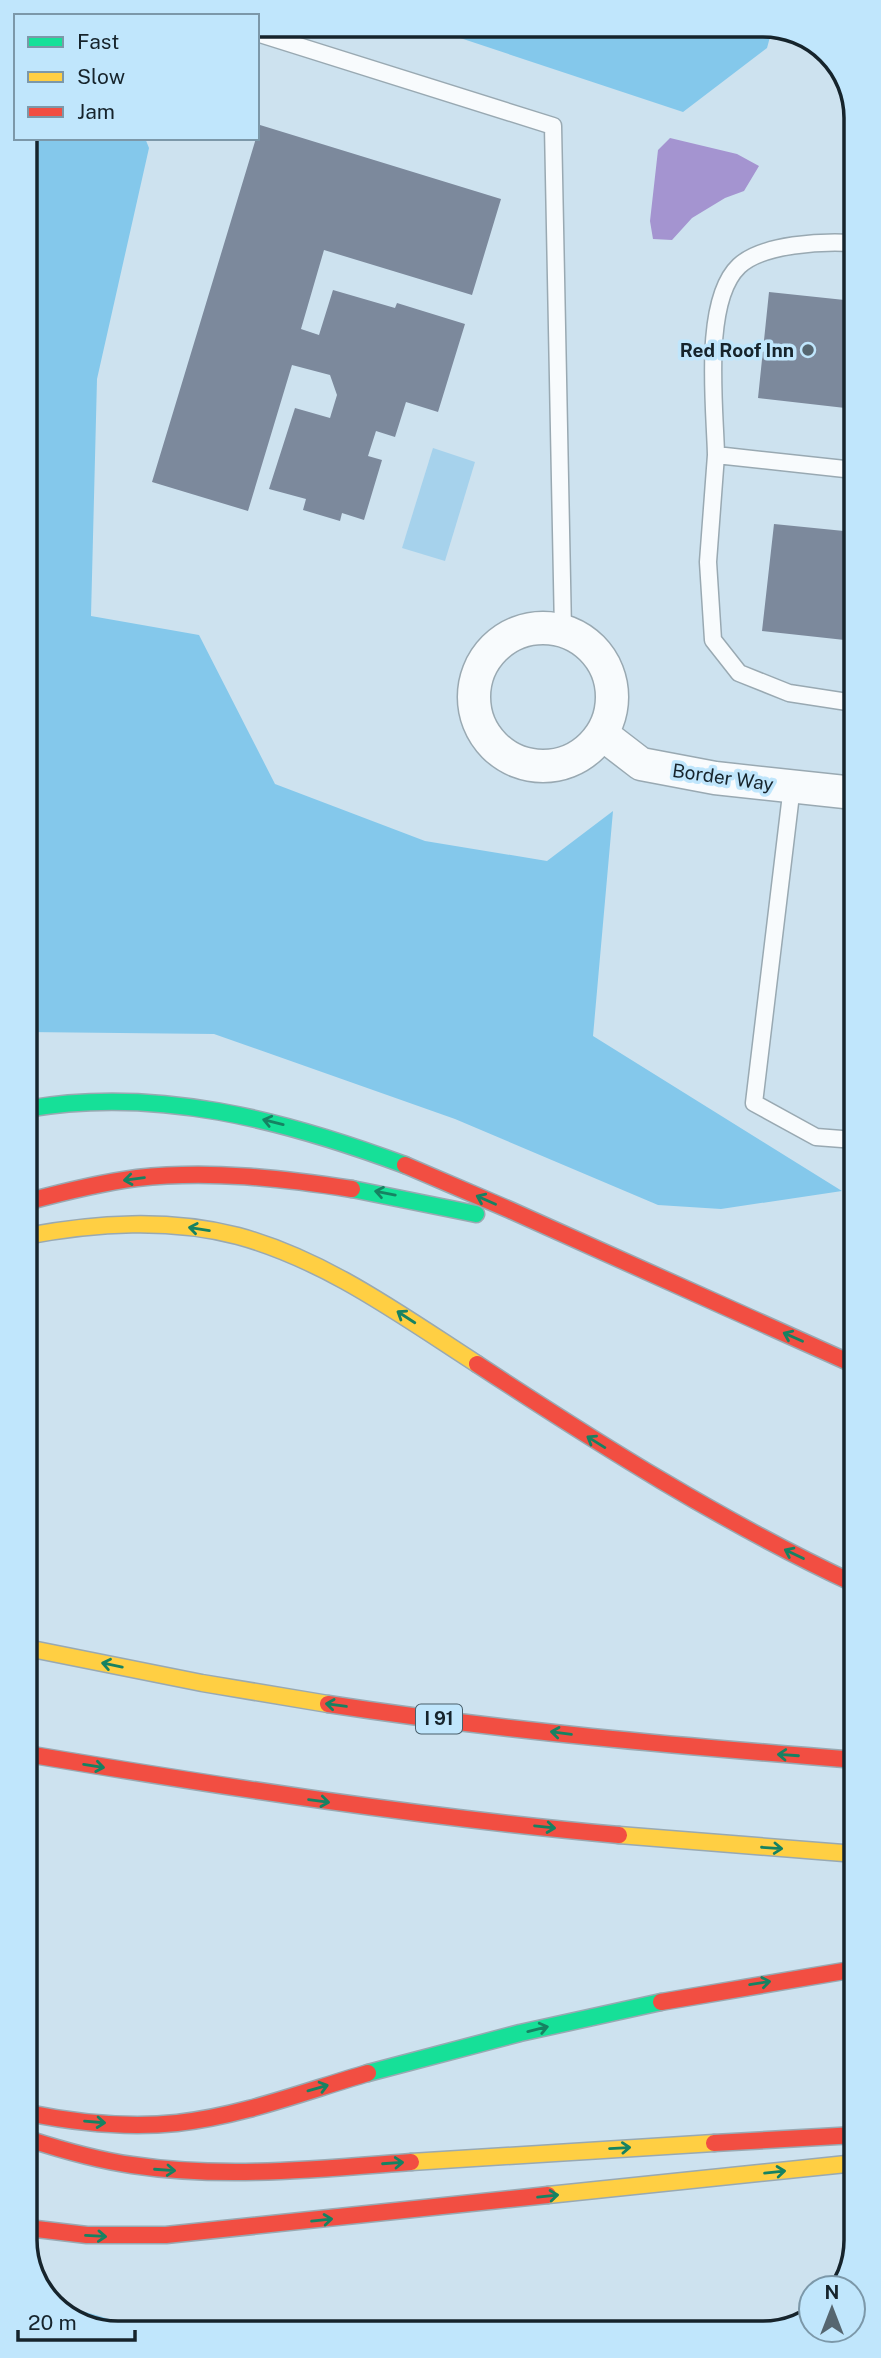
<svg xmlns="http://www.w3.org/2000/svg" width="881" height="2358" font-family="'Public Sans',sans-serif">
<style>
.green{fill:#a6d2ec}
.forest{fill:#84c8eb}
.water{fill:#a494d0}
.building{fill:#7c899c}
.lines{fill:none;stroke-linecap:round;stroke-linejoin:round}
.lane-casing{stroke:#99a9b2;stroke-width:19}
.street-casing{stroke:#99a9b2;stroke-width:35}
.fast-casing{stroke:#99a9b2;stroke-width:19}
.slow-casing{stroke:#99a9b2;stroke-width:19}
.jam-casing{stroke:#99a9b2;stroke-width:19}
.lane{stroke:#f8fbfd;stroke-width:16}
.street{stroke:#f8fbfd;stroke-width:32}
.fast{stroke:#16e098;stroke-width:16}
.slow{stroke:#ffcf43;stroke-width:16}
.jam{stroke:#f24e42;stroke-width:16}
.oneway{stroke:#168262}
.poi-dot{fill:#566670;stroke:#c0e6fc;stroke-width:2.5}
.labels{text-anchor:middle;stroke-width:7;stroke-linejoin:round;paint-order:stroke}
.shield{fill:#c0e6fc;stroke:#495e6a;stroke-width:2}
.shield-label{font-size:18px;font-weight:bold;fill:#16242c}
.poi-label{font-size:19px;font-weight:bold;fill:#16242c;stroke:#c0e6fc;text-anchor:end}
.street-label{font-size:19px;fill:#16242c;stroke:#c0e6fc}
.rim{fill:none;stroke:#16242c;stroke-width:3.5}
</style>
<rect width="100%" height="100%" fill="#cde2ef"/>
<path class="green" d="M 433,448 L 475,462 L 445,561 L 402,548 Z"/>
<path class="forest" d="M 421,25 L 770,25 L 773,26 L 767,48 L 683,112 Z
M 25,138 L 145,138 L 149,148 L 97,379 L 91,616 L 199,635 L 275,784 L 425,841 L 547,861 L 613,811 L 593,1036 L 842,1191 L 721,1209 L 658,1205 L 455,1119 L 214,1034 L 26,1032 Z
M 52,2302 L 156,2333 L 111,2333 L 61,2314 Z
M 601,2321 L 605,2331 L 428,2332 Z"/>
<path class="water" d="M 670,138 L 737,154 L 759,166 L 744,191 L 725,198 L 692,218 L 672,240 L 653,239 L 650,221 L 658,150 Z"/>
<path class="building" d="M 260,125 L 501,199 L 472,295 L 324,250 L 301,329 L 319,335 L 333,290 L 395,308 L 397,303 L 465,324 L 438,412 L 406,402 L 395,437 L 376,431 L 368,456 L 382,460 L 364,520 L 342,513 L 340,521 L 303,510 L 306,499 L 269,489 L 295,408 L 330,418 L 337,395 L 330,375 L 292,365 L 248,511 L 152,482 Z
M 769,292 L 854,301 L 854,409 L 758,398 Z
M 774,524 L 854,532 L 854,641 L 762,631 Z"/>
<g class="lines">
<defs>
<path id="lane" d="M 257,33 L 553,126 L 563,631
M 716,455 C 715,407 702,301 739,266 C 762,244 823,241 853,243
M 854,470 L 716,455 L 708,562 L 713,640 L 739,673 L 789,693 L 854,703
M 792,786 L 754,1103 L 816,1137 L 855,1140"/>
<path id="street" d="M474 697a69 69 0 1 1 138 0a69 69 0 1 1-138 0Z
M 602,734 L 641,764 L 715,778 L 854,793"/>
<path id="fast" d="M 26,1109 C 156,1086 284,1120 405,1165
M 352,1189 L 476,1214
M 368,2073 L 520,2033 L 661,2002"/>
<path id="slow" d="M 26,1236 C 96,1223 168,1218 238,1236 C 326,1260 401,1315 477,1364
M 27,1648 L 202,1683 L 328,1704
M 619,1835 L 856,1854
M 411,2162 L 714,2143
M 548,2195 L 856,2163"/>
<path id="jam" d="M 405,1165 L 510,1210 L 855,1365
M 26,1202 C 63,1192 99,1183 137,1178 C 209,1170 281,1178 352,1189
M 477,1364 C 599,1444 722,1522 855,1584
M 328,1704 C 503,1731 680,1746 856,1760
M 27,1754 C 224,1787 420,1817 619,1835
M 661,2002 L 856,1969
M 28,2113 C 77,2123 127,2128 177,2123 C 242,2116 306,2091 368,2073
M 28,2139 C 62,2150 96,2160 132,2165 C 224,2179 319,2169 411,2162
M 714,2143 L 856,2135
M 28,2228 L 87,2235 L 166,2235 L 548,2195"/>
</defs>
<use href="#lane" class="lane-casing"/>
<use href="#street" class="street-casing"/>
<use href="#fast" class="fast-casing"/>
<use href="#slow" class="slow-casing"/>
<use href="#jam" class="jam-casing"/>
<use href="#lane" class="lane"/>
<use href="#street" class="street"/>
<use href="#fast" class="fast"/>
<use href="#slow" class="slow"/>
<use href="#jam" class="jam"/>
</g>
<defs><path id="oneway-shaft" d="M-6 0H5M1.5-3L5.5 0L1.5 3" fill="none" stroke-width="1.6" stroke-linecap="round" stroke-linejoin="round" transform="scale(1.75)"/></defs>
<g class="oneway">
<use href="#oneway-shaft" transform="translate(273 1122) rotate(-166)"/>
<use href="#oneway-shaft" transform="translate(134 1179) rotate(173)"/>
<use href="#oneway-shaft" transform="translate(385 1193) rotate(-169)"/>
<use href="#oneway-shaft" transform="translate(486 1200) rotate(-156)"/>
<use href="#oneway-shaft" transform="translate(199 1229) rotate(-171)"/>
<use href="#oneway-shaft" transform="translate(406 1317) rotate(-147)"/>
<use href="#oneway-shaft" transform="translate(793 1337) rotate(-156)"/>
<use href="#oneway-shaft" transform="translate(596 1442) rotate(-148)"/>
<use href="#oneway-shaft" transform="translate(794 1554) rotate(-154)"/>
<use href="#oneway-shaft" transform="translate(112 1665) rotate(-168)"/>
<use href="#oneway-shaft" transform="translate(336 1705) rotate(-172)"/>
<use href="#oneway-shaft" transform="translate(561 1733) rotate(-173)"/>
<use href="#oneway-shaft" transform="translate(788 1755) rotate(-176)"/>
<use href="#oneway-shaft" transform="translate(94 1766) rotate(9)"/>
<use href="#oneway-shaft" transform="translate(319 1801) rotate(7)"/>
<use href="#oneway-shaft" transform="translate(545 1827) rotate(6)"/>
<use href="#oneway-shaft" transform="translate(772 1848) rotate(4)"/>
<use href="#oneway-shaft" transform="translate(760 1983) rotate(-9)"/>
<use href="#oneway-shaft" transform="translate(538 2029) rotate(-14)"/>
<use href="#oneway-shaft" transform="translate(318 2088) rotate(-16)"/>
<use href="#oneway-shaft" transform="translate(95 2122) rotate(5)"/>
<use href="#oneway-shaft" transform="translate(620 2148) rotate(-3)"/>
<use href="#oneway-shaft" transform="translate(393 2163) rotate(-4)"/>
<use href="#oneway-shaft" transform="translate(165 2170) rotate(4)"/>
<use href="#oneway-shaft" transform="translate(775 2172) rotate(-6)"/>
<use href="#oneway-shaft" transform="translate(548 2196) rotate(-6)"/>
<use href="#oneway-shaft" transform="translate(322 2220) rotate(-6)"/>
<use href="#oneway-shaft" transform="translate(96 2236) rotate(3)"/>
</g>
<circle class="poi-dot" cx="808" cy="350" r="7"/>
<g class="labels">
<rect class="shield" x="416" y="1704.5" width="46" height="29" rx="5"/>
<g class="shield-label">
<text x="439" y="1725">I 91</text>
</g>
<g class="poi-label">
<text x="794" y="357">Red Roof Inn</text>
</g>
<g class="street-label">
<text transform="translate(723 777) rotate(8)" y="7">Border Way</text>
</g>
</g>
<path d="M0 0H881V2358H0ZM118 37H763A81 81 0 0 1 844 118V2240A81 81 0 0 1 763 2321H118A81 81 0 0 1 37 2240V118A81 81 0 0 1 118 37Z" fill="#c0e6fc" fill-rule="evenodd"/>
<path class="rim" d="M118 37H763A81 81 0 0 1 844 118V2240A81 81 0 0 1 763 2321H118A81 81 0 0 1 37 2240V118A81 81 0 0 1 118 37Z"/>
<rect x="14" y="14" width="245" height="126" fill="#c0e6fc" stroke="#7c98a9" stroke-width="2"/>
<rect x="28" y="37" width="35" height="10" fill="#16e098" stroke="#7c98a9" stroke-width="2"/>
<text x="77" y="49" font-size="21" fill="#16242c">Fast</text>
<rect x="28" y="72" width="35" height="10" fill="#ffcf43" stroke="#7c98a9" stroke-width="2"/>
<text x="77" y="84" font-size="21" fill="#16242c">Slow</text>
<rect x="28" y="107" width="35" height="10" fill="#f24e42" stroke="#7c98a9" stroke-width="2"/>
<text x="77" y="119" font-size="21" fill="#16242c">Jam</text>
<g transform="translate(832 2309)"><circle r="33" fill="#c0e6fc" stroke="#7c98a9" stroke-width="2"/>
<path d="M0-5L12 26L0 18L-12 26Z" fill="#566670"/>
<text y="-10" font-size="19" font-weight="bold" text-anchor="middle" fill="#16242c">N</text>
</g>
<path d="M18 2330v10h117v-10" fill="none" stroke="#16242c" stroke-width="3.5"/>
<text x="28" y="2330" font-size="21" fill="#16242c" stroke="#c0e6fc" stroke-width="5" paint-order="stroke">20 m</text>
</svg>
